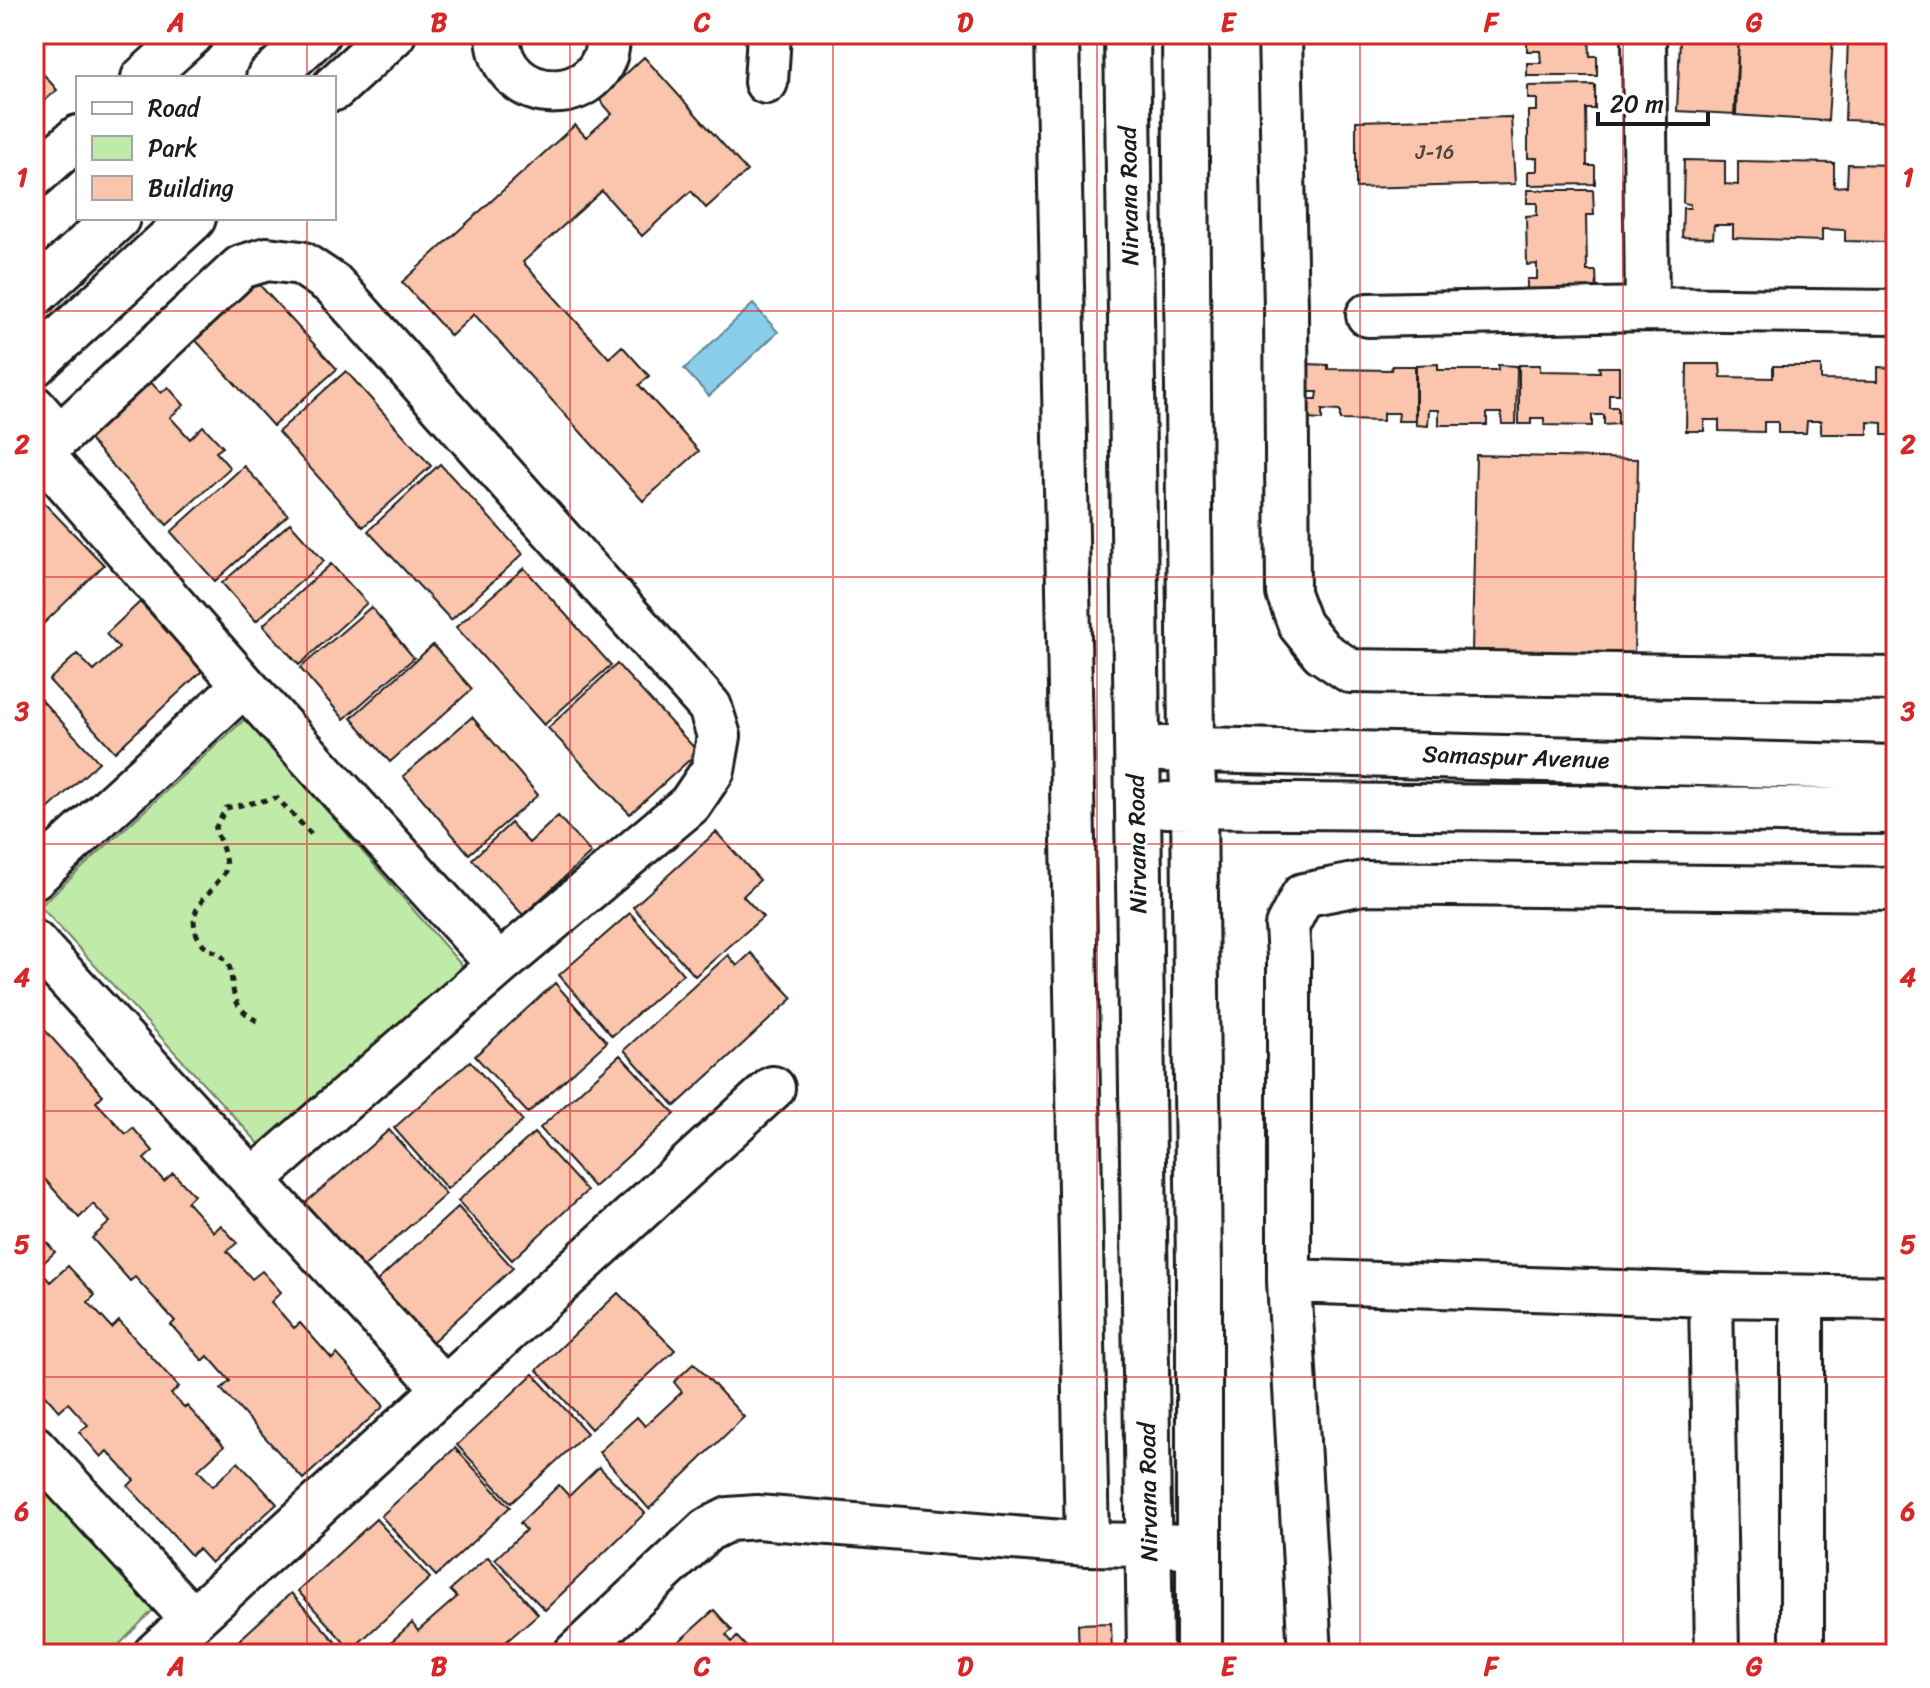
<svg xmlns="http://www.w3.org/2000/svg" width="1930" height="1688" font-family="Sriracha,sans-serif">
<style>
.green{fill:#bfeaa7;stroke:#6e8362;stroke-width:2}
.water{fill:#8aceec;stroke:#5e8799;stroke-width:2}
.building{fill:#fac5ac;stroke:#1c1c1c;stroke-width:2}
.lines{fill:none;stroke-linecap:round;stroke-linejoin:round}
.street-casing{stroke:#1c1c1c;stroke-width:48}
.secondary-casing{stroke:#1c1c1c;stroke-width:50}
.path{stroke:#1c1c1c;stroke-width:5;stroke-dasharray:6 6;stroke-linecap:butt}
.street{stroke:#fff;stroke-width:42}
.secondary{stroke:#fff;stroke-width:44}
.grid{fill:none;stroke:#d62828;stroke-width:2;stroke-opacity:0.55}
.labels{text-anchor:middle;stroke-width:6;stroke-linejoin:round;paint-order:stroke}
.number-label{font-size:20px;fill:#544640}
.street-label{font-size:24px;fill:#1c1c1c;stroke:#fff}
.neatline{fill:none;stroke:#d62828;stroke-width:3}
.grid-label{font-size:26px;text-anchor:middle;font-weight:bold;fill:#d62828}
</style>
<rect width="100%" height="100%" fill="#fff"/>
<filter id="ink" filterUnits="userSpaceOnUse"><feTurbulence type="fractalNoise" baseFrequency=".0125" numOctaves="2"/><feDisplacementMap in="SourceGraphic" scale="16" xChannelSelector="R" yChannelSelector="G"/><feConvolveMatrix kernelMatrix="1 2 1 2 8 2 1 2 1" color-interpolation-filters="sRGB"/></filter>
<g filter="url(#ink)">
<path class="green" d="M 246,718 L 465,969 L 262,1147 L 40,906 Z
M 34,1479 L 154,1609 L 110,1654 L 34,1654 Z"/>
<path class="water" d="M 753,304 L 778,332 L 709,396 L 684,369 Z"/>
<path class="building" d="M 1527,34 L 1589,34 L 1590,56 L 1597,56 L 1597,76 L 1527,76 L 1527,63 L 1541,63 L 1540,51 L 1527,51 Z
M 1689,34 L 1739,34 L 1736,114 L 1677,111 L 1680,40 L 1688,41 Z
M 1739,34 L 1798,34 L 1833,37 L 1828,121 L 1734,115 Z
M 1848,38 L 1896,40 L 1896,122 L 1845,120 Z
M 644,57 L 747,171 L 706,208 L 691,191 L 642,236 L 602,191 L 523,262 L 609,358 L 622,346 L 649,376 L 639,385 L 699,451 L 643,501 L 474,314 L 451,336 L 402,282 L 575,125 L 586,137 L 612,114 L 599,99 Z
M 34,63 L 57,90 L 34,110 Z
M 1595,85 L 1595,109 L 1586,109 L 1587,166 L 1595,166 L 1595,184 L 1528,185 L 1528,171 L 1537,171 L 1537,158 L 1528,158 L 1528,111 L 1537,111 L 1537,99 L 1528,99 L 1528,86 Z
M 1511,117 L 1515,184 L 1356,188 L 1356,121 Z
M 1684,160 L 1725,161 L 1725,184 L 1738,185 L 1738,161 L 1834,163 L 1834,187 L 1847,186 L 1848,164 L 1896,165 L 1896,231 L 1885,231 L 1885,242 L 1845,241 L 1845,230 L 1822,229 L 1822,241 L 1733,238 L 1733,225 L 1714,225 L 1713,238 L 1682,237 L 1683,208 L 1690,208 L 1690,204 L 1683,203 Z
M 1527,190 L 1593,190 L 1594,215 L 1586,215 L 1587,271 L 1596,271 L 1597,295 L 1527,296 L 1527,279 L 1537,279 L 1537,264 L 1527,265 L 1526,216 L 1537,215 L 1537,203 L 1527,203 Z
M 255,280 L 337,369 L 273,426 L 192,336 Z
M 1308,364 L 1328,365 L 1328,369 L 1391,370 L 1392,366 L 1415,366 L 1415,421 L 1398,421 L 1399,413 L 1383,413 L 1383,421 L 1340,420 L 1340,411 L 1322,410 L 1322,420 L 1308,419 L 1308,399 L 1317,399 L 1318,392 L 1308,392 Z
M 1438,364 L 1438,370 L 1498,370 L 1498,365 L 1517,366 L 1516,424 L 1502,424 L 1501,413 L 1487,413 L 1487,425 L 1439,425 L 1439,410 L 1429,410 L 1428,426 L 1416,425 L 1416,365 Z
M 1687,364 L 1720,364 L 1721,377 L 1773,378 L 1773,366 L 1821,366 L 1821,380 L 1878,381 L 1878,367 L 1896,368 L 1896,435 L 1882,435 L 1882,423 L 1868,422 L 1868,434 L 1821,434 L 1821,421 L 1807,421 L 1806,433 L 1778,433 L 1778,422 L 1764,422 L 1764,432 L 1719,431 L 1719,420 L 1704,420 L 1704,431 L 1686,431 Z
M 1519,365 L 1540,365 L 1540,371 L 1600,372 L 1599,367 L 1619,367 L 1619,394 L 1609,394 L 1609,407 L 1618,407 L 1618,424 L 1604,425 L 1604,415 L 1592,415 L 1592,426 L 1544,425 L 1544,418 L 1531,418 L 1531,424 L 1519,424 Z
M 346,371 L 431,466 L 363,527 L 278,432 Z
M 145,376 L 161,393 L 168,387 L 184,405 L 170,417 L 190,439 L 203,426 L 223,447 L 216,452 L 230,468 L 167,525 L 83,433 Z
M 1476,455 L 1638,459 L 1634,657 L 1472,653 Z
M 440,464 L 523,554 L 451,620 L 368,531 Z
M 244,466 L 288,515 L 215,581 L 171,532 Z
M 43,502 L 104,565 L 34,633 L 34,511 Z
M 290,523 L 324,561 L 256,621 L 222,583 Z
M 331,564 L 367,603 L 299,665 L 263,625 Z
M 524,568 L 611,665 L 544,725 L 456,627 Z
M 140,602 L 203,670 L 115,752 L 49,680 L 77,654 L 94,671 L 119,648 L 106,634 Z
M 371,607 L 414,658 L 344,719 L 300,668 Z
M 433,645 L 472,689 L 390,762 L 351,718 Z
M 617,664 L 698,752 L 630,814 L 548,728 Z
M 34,692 L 99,762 L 34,822 Z
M 472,717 L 538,795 L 469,854 L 403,776 Z
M 558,816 L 591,853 L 523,915 L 472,859 L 511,823 L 529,843 Z
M 716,832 L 760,880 L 743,896 L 763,917 L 695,976 L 633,907 Z
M 630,913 L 683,974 L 612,1036 L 559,975 Z
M 751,953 L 793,998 L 675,1106 L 624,1050 L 728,955 L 737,966 Z
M 555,983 L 607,1042 L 528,1113 L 475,1056 Z
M 34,1018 L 103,1095 L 96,1102 L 126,1134 L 133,1128 L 153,1151 L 144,1159 L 164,1181 L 173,1173 L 194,1195 L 187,1202 L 214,1232 L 221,1225 L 237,1243 L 227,1251 L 252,1279 L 262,1271 L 281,1292 L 271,1302 L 294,1328 L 300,1323 L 332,1359 L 337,1354 L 384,1406 L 303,1479 L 221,1389 L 230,1381 L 208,1356 L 203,1361 L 171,1325 L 175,1321 L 135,1277 L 130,1281 L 92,1238 L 110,1222 L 93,1204 L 79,1218 L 34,1167 Z
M 620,1055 L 675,1114 L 594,1187 L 540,1128 Z
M 470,1061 L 523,1121 L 447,1189 L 394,1128 Z
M 389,1130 L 446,1194 L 361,1269 L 304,1204 Z
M 534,1133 L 587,1191 L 512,1260 L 458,1201 Z
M 458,1207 L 513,1268 L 432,1342 L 376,1282 Z
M 34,1228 L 55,1252 L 38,1268 L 50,1282 L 68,1266 L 95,1295 L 88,1302 L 112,1328 L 119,1321 L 179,1387 L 171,1394 L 185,1408 L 187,1406 L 224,1446 L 198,1470 L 213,1486 L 238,1462 L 277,1504 L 211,1563 L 198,1549 L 191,1555 L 128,1486 L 134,1480 L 107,1451 L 101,1457 L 79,1432 L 88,1425 L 68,1403 L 59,1411 L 34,1383 Z
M 618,1293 L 675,1350 L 591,1429 L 537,1370 Z
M 694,1363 L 744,1417 L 649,1509 L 599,1452 L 637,1417 L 645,1426 L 682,1392 L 674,1382 Z
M 533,1374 L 587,1433 L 511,1503 L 457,1445 Z
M 455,1448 L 510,1507 L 436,1576 L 381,1516 Z
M 599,1467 L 645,1513 L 545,1610 L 495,1559 L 526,1530 L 520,1523 L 559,1485 L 569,1496 Z
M 376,1519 L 430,1578 L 351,1650 L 298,1591 Z
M 488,1557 L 538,1614 L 492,1654 L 403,1654 L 392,1641 L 412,1623 L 418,1631 L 457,1597 L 450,1590 Z
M 291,1593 L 344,1651 L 341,1654 L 224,1654 Z
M 714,1610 L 732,1630 L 726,1635 L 732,1642 L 737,1637 L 753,1654 L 665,1654 Z
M 1111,1623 L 1112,1654 L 1079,1654 L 1078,1624 Z"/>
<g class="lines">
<defs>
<path id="street" d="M 498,34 C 499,111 610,110 608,34
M 1057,34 L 1087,1544
M 1280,34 L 1286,309 L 1288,593 L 1300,625 L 1322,652 L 1350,671 L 1896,679
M 1644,34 L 1647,309
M 143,78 L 192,34
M 766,82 L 769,34
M 34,176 L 78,137
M 1368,315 L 1647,309 L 1896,312
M 34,407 L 48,423 L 41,453
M 34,452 L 41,453 L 244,685 L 499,965
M 34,460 L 241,267 L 267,259 L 301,263 L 334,285 L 710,707 L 719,736 L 713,770 L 690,804 L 499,965 L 253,1180
M 34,877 L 244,685
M 34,942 L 445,1389
M 1289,1281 L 1711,1295 L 1896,1298
M 1711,1295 L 1717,1654
M 34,1447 L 193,1620
M 155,1654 L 773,1088
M 575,1654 L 707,1530 L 729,1519 L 757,1517 L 1087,1544 L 1198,1546
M 1310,1654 L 1289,1281 L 1289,956 L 1287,926 L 1303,895 L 1364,883 L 1896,889
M 1802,1654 L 1802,1297"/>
<path id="secondary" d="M 1127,34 L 1150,1654
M 1185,34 L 1191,748 L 1194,804 L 1199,1271 L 1199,1654
M 269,78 L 317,34
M 334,88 L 393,34
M 34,294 L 117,218
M 34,364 L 193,218
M 1162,749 L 1896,768
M 1166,805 L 1896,811"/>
</defs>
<use href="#street" class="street-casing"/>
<use href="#secondary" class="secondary-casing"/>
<path class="path" d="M 257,1021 C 240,1011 234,1003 232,982 C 231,976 231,969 228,964 C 221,950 205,953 197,935 C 187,910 205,899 218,881 C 221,878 224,875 225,871 C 228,857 220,842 215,829 L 226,808 L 277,798 L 314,837"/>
<use href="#street" class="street"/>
<use href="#secondary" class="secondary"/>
</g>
</g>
<path class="grid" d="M 307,34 L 307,78M 570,34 L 570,1654M 833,34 L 833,1654M 1097,34 L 1097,1654M 1360,34 L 1360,1654M 1623,34 L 1623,1654M 307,218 L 307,1654M 34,311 L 1896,311M 34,577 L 1896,577M 34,844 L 1896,844M 34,1111 L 1896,1111M 34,1377 L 1896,1377"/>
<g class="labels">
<g class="number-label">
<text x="1435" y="159">J-16</text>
</g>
<g class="street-label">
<text transform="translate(1129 196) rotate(-91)" y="8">Nirvana Road</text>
<text transform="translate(1516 757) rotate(2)" y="8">Samaspur Avenue</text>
<text transform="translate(1137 844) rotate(-91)" y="8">Nirvana Road</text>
<text transform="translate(1148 1492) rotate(-91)" y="8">Nirvana Road</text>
</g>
</g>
<rect width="1930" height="1688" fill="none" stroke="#fff" stroke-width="88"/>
<rect x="76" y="76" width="260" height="144" fill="#ffffff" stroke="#a4a4a4" stroke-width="2"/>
<rect x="92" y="102" width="40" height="12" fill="#ffffff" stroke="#a4a4a4" stroke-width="2"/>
<text x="148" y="116" font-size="24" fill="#1c1c1c">Road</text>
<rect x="92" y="136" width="40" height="24" fill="#bfeaa7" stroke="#a4a4a4" stroke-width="2"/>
<text x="148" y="156" font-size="24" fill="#1c1c1c">Park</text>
<rect x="92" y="176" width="40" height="24" fill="#fac5ac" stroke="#a4a4a4" stroke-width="2"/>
<text x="148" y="196" font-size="24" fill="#1c1c1c">Building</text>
<path d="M1598 112v12h110v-12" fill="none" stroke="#1c1c1c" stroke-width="4"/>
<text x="1610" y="112" font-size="24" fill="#1c1c1c" stroke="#ffffff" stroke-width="6" paint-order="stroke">20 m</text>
<rect x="44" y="44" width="1842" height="1600" class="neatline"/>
<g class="grid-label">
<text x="176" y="31">A</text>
<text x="439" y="31">B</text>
<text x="702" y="31">C</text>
<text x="965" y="31">D</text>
<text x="1228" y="31">E</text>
<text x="1491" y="31">F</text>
<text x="1754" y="31">G</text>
<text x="22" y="186">1</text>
<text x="1908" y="186">1</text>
<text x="22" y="453">2</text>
<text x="1908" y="453">2</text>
<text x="22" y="720">3</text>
<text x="1908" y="720">3</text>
<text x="22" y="986">4</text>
<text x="1908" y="986">4</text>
<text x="22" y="1253">5</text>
<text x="1908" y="1253">5</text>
<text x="22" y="1520">6</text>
<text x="1908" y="1520">6</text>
<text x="176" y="1675">A</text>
<text x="439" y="1675">B</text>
<text x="702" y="1675">C</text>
<text x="965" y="1675">D</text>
<text x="1228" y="1675">E</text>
<text x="1491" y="1675">F</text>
<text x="1754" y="1675">G</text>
</g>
</svg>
